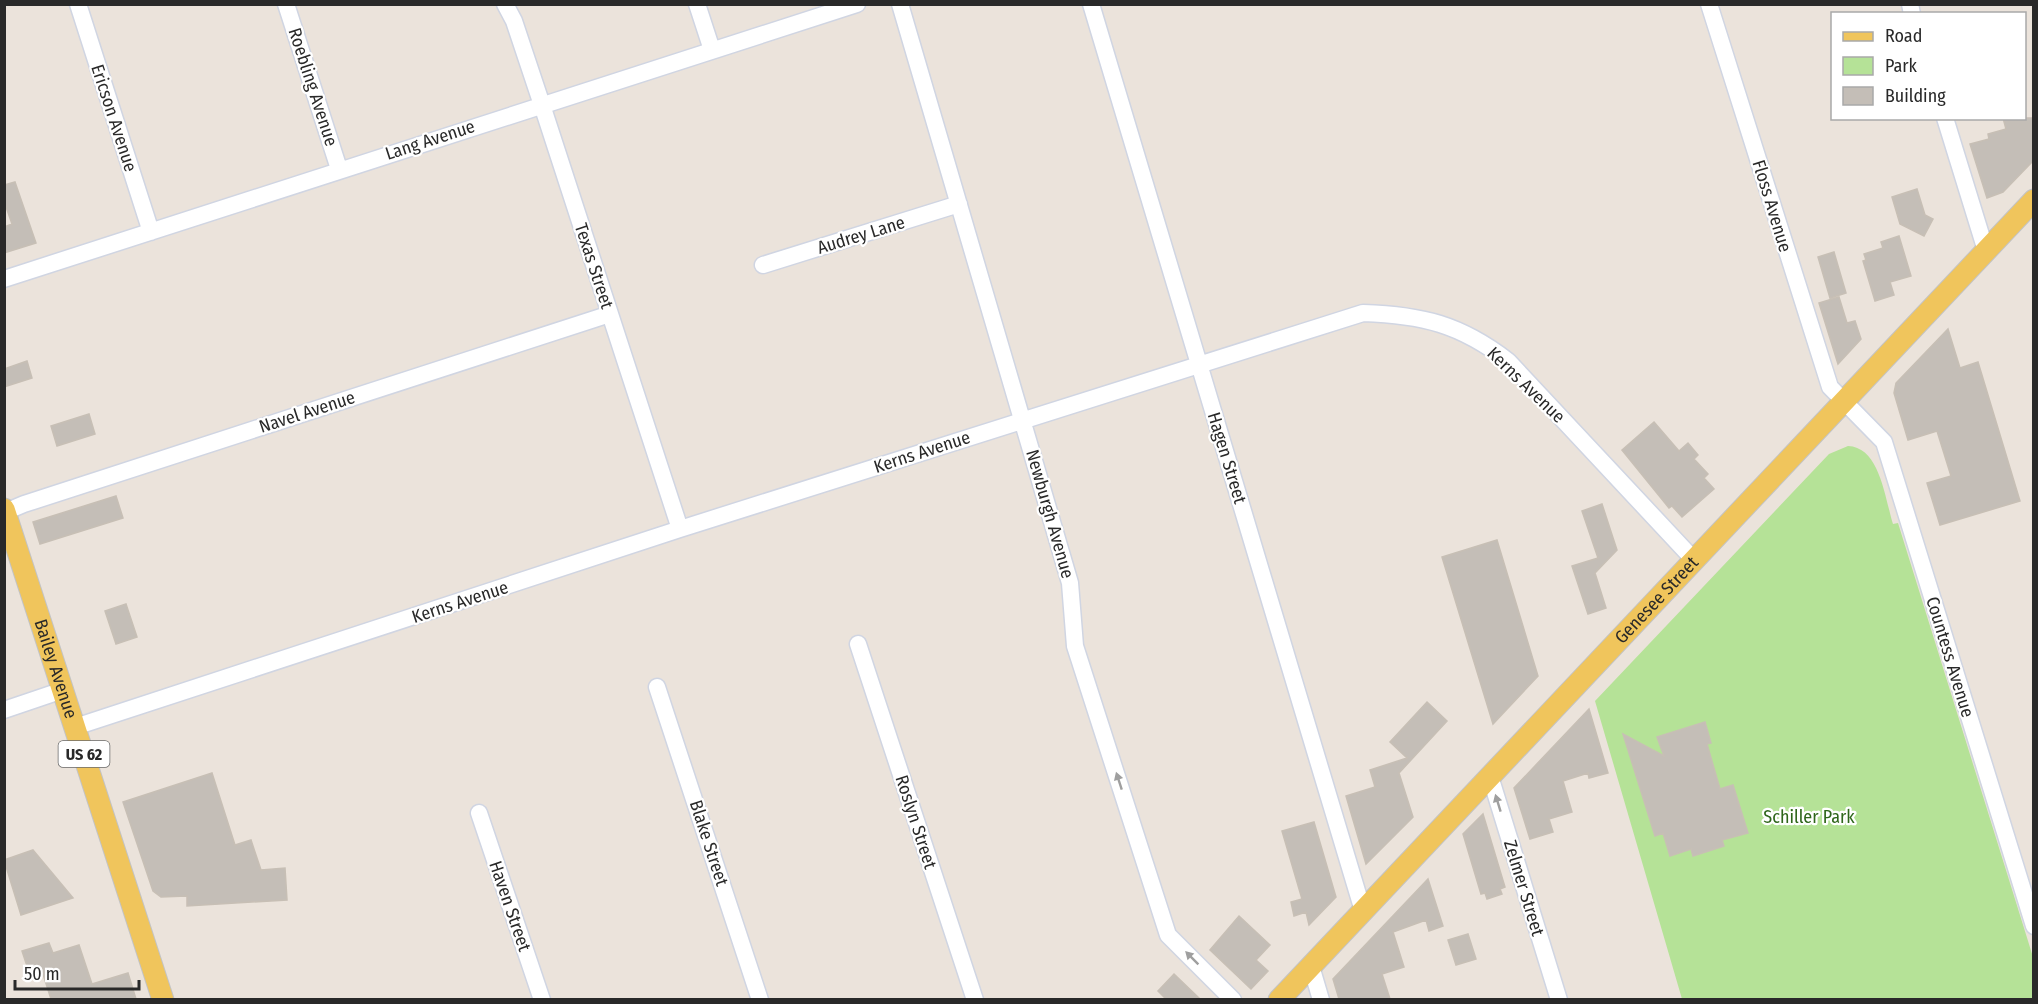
<svg xmlns="http://www.w3.org/2000/svg" width="2038" height="1004" font-family="'Fira Sans Condensed',sans-serif">
<style>
.green{fill:#b5e297}
.building{fill:#c4beb7;stroke:#c7bfb5;stroke-width:1.5}
.lines{fill:none;stroke-linecap:round;stroke-linejoin:round}
.minor-casing{stroke:#d0d5e2;stroke-width:19}
.major-casing{stroke:#c3c3c3;stroke-width:23}
.minor{stroke:#fff;stroke-width:16}
.major{stroke:#f0c55c;stroke-width:21}
.oneway{fill:#9f9f9f}
.labels{text-anchor:middle;stroke-width:4.5;stroke-linejoin:round;paint-order:stroke}
.shield{fill:#fff;stroke:#696969;stroke-width:1.5}
.shield-label{font-size:16px;font-weight:bold;fill:#292929}
.street-label{font-size:18px;fill:#292929;stroke:#fff}
.park-label{font-size:18px;fill:#2e661a;stroke:#fff}
</style>
<rect width="100%" height="100%" fill="#ebe3db"/>
<path class="green" d="M 1848,446 C 1880,447 1885,499 1893,524 L 1898,523 L 2033,957 L 2033,999 L 1682,999 L 1595,701 L 1829,454 Z"/>
<path class="building" d="M 2003,118 L 2034,118 L 2034,160 L 2003,192 L 1987,198 L 1970,144 L 1989,139 L 1988,134 L 2006,129 Z
M 15,182 L 36,243 L 4,253 L 4,227 L 12,224 L 4,201 L 4,185 Z
M 1917,189 L 1925,215 L 1933,219 L 1924,236 L 1900,224 L 1892,197 Z
M 1899,236 L 1911,276 L 1890,282 L 1894,295 L 1875,301 L 1863,261 L 1866,260 L 1864,254 L 1883,248 L 1881,242 Z
M 1834,252 L 1846,293 L 1830,298 L 1818,257 Z
M 1839,297 L 1847,323 L 1855,321 L 1861,339 L 1838,364 L 1819,303 Z
M 1948,329 L 1960,368 L 1978,362 L 2020,501 L 1940,525 L 1927,483 L 1951,476 L 1937,431 L 1908,440 L 1894,393 L 1896,383 Z
M 27,361 L 32,378 L 4,387 L 4,369 Z
M 89,414 L 95,434 L 57,446 L 51,426 Z
M 1654,422 L 1679,451 L 1688,443 L 1698,455 L 1694,459 L 1708,474 L 1704,478 L 1714,489 L 1682,517 L 1672,506 L 1669,508 L 1622,450 Z
M 116,496 L 123,518 L 40,544 L 33,522 Z
M 1602,504 L 1617,550 L 1595,573 L 1606,608 L 1588,614 L 1572,566 L 1598,558 L 1582,511 Z
M 1497,540 L 1538,676 L 1493,724 L 1442,557 Z
M 126,604 L 137,637 L 116,644 L 105,611 Z
M 1427,702 L 1447,721 L 1399,773 L 1413,817 L 1366,864 L 1346,796 L 1375,787 L 1370,770 L 1407,758 L 1390,742 Z
M 1589,709 L 1608,773 L 1589,778 L 1588,773 L 1563,781 L 1572,812 L 1549,819 L 1553,832 L 1530,839 L 1514,788 Z
M 1705,722 L 1711,743 L 1707,744 L 1720,789 L 1733,785 L 1748,833 L 1722,840 L 1724,846 L 1693,856 L 1691,849 L 1670,856 L 1663,833 L 1655,836 L 1623,734 L 1664,756 L 1657,737 Z
M 212,773 L 235,845 L 251,840 L 261,870 L 285,868 L 287,900 L 187,906 L 187,896 L 161,897 L 153,891 L 123,802 Z
M 1483,814 L 1505,887 L 1500,889 L 1502,894 L 1487,899 L 1485,893 L 1481,894 L 1463,834 Z
M 1314,822 L 1336,897 L 1309,925 L 1306,912 L 1294,916 L 1291,902 L 1302,899 L 1282,831 Z
M 33,850 L 73,898 L 21,915 L 4,860 Z
M 1428,879 L 1443,926 L 1429,931 L 1426,920 L 1393,932 L 1404,967 L 1382,974 L 1390,999 L 1339,999 L 1333,979 Z
M 1239,916 L 1270,945 L 1256,960 L 1268,971 L 1251,989 L 1210,950 Z
M 1468,934 L 1476,959 L 1456,965 L 1448,940 Z
M 49,943 L 53,953 L 79,945 L 92,984 L 128,973 L 136,999 L 51,999 L 41,968 L 29,972 L 22,951 Z
M 1174,974 L 1200,999 L 1166,999 L 1158,991 Z"/>
<g class="lines">
<defs>
<path id="minor" d="M 78,4 L 151,232
M 286,4 L 339,169
M 505,4 L 514,21 L 542,105 L 680,529
M 697,4 L 712,50
M 900,4 L 1070,583 L 1075,646 L 1168,935 L 1233,1000
M 1091,4 L 1363,911
M 1709,4 L 1830,387 L 1884,442 L 2034,926
M 1910,4 L 1912,14
M 1945,118 L 1986,251
M 763,265 L 959,204
M 4,279 L 857,4
M 5,512 L 24,504 L 610,314
M 858,644 L 975,1000
M 657,687 L 760,1000
M 4,710 L 63,690
M 75,727 L 680,529 L 1363,313 C 1422,315 1460,324 1508,361 L 1694,560
M 1490,776 L 1559,1000
M 479,813 L 542,1000
M 1311,966 L 1321,1000"/>
<g id="major">
<path id="s1" d="M 4,509 L 163,1000"/>
<path id="s2" d="M 1279,1000 L 2034,200"/>
</g>
</defs>
<use href="#minor" class="minor-casing"/>
<use href="#major" class="major-casing"/>
<use href="#minor" class="minor"/>
<use href="#major" class="major"/>
</g>
<defs><path id="oneway-solid" d="M-6-.8H1V-3.2L6.5 0L1 3.2V.8H-6Z" transform="scale(1.5)"/></defs>
<g class="oneway">
<use href="#oneway-solid" transform="translate(1119 781) rotate(-108)"/>
<use href="#oneway-solid" transform="translate(1498 803) rotate(-107)"/>
<use href="#oneway-solid" transform="translate(1192 958) rotate(-135)"/>
</g>
<g class="labels">
<rect class="shield" x="58.5" y="741" width="51" height="26" rx="4.5"/>
<g class="shield-label">
<text x="84" y="760">US 62</text>
</g>
<g class="street-label">
<text transform="translate(313 87) rotate(72)" y="6">Roebling Avenue</text>
<text transform="translate(114 118) rotate(72)" y="6">Ericson Avenue</text>
<text transform="translate(430 140) rotate(-18)" y="6">Lang Avenue</text>
<text transform="translate(1772 206) rotate(73)" y="6">Floss Avenue</text>
<text transform="translate(861 235) rotate(-17)" y="6">Audrey Lane</text>
<text transform="translate(594 266) rotate(72)" y="6">Texas Street</text>
<text transform="translate(1526 385) rotate(44)" y="6">Kerns Avenue</text>
<text transform="translate(307 412) rotate(-18)" y="6">Navel Avenue</text>
<text transform="translate(922 452) rotate(-18)" y="6">Kerns Avenue</text>
<text transform="translate(1227 458) rotate(73)" y="6">Hagen Street</text>
<text transform="translate(1050 514) rotate(74)" y="6">Newburgh Avenue</text>
<text dy="6" stroke="none"><textPath href="#s2" startOffset="550">Genesee Street</textPath></text>
<text transform="translate(460 602) rotate(-18)" y="6">Kerns Avenue</text>
<text transform="translate(1950 657) rotate(73)" y="6">Countess Avenue</text>
<text dy="6" stroke="none"><textPath href="#s1" startOffset="168">Bailey Avenue</textPath></text>
<text transform="translate(916 822) rotate(72)" y="6">Roslyn Street</text>
<text transform="translate(709 843) rotate(72)" y="6">Blake Street</text>
<text transform="translate(1524 888) rotate(73)" y="6">Zelmer Street</text>
<text transform="translate(510 906) rotate(71)" y="6">Haven Street</text>
</g>
<g class="park-label">
<text x="1809" y="823">Schiller Park</text>
</g>
</g>
<rect width="2038" height="1004" fill="none" stroke="#292929" stroke-width="12"/>
<rect x="1831" y="12" width="195" height="108" fill="#ffffff" stroke="#a9a9a9" stroke-width="1.5"/>
<rect x="1843" y="32" width="30" height="9" fill="#f0c55c" stroke="#a9a9a9" stroke-width="1.5"/>
<text x="1885" y="42" font-size="18" fill="#292929">Road</text>
<rect x="1843" y="57" width="30" height="18" fill="#b5e297" stroke="#a9a9a9" stroke-width="1.5"/>
<text x="1885" y="72" font-size="18" fill="#292929">Park</text>
<rect x="1843" y="87" width="30" height="18" fill="#c4beb7" stroke="#a9a9a9" stroke-width="1.5"/>
<text x="1885" y="102" font-size="18" fill="#292929">Building</text>
<path d="M15 980v9h124v-9" fill="none" stroke="#292929" stroke-width="3"/>
<text x="24" y="980" font-size="18" fill="#292929" stroke="#ffffff" stroke-width="4.5" paint-order="stroke">50 m</text>
</svg>
